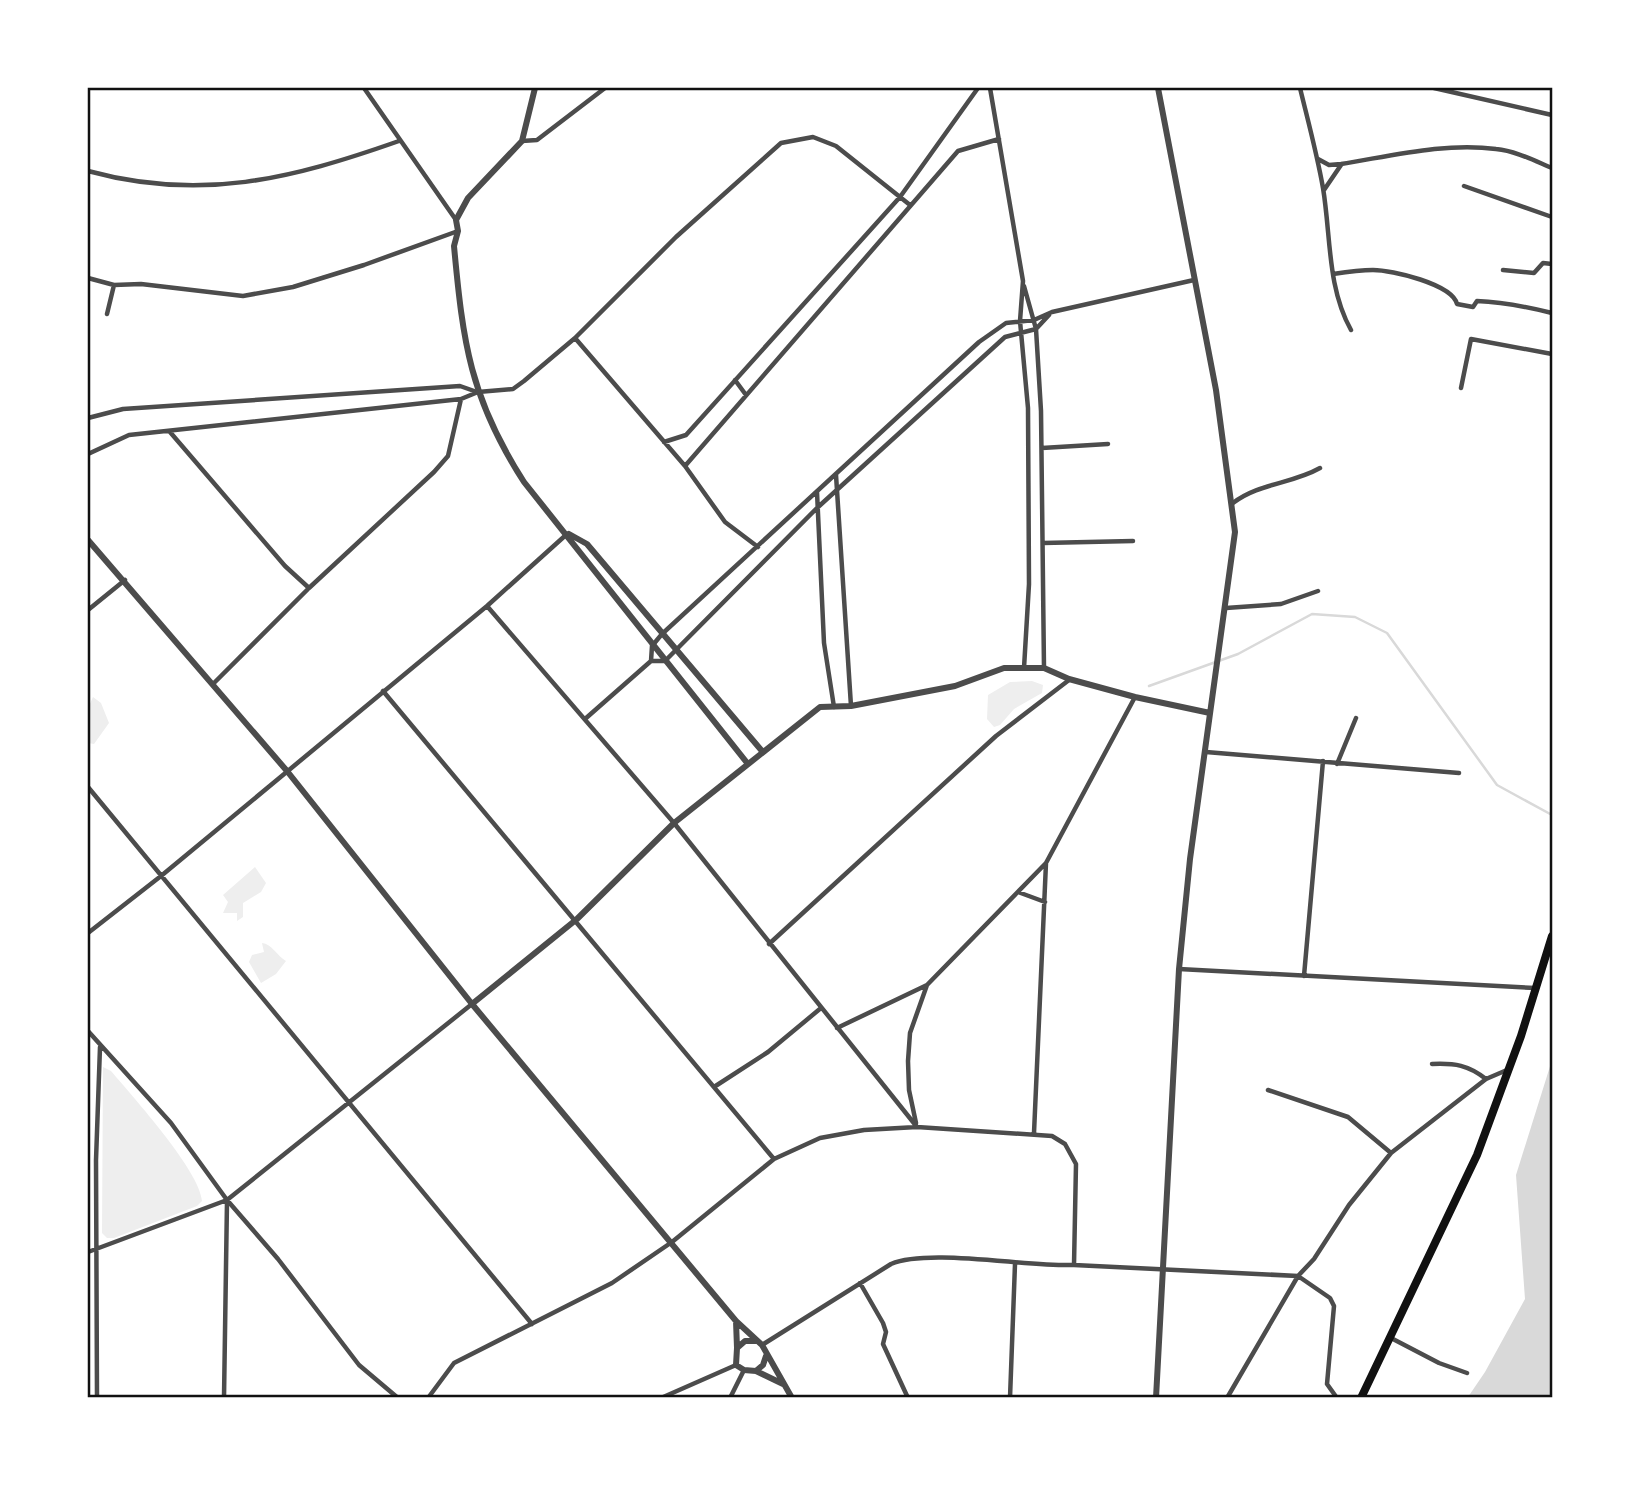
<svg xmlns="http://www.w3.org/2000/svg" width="1640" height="1485" font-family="'PT Sans',sans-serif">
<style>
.green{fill:#eee}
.water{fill:#d9d9d9}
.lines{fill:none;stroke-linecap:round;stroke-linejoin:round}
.stream{stroke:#d9d9d9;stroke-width:2.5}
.minor{stroke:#4c4c4c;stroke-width:4.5}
.tertiary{stroke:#4c4c4c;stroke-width:6}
.trunk{stroke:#111;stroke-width:8}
.neatline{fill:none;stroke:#111;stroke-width:2.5}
</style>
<rect width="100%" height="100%" fill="#fff"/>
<path class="green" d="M 1032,681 L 1043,685 L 1042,693 L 1014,709 L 1000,725 L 994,727 L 987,719 L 988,695 L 1010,682 Z
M 93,697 L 101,703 L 109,723 L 94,744 L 88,743 L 88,708 Z
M 255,867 L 266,883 L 261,892 L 243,903 L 243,917 L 237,921 L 237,913 L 223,913 L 228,902 L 223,895 Z
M 262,943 C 272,944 277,956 286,961 L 276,974 L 261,983 L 249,962 L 252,955 L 264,952 Z
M 103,1067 L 111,1071 C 133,1097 200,1171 202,1201 L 197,1206 L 114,1238 L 107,1238 L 102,1233 Z"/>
<path class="water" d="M 1552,1060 L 1552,1397 L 1468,1397 L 1485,1372 L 1525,1299 L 1516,1175 Z"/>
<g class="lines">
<path class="stream" d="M 1149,686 L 1238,654 L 1312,614 L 1355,617 L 1387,633 L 1497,785 L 1552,815"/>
<path class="minor" d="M 364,88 L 456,220
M 990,88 L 1023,281 L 1020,321 L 1028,408 L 1029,584 L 1024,668
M 1300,88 C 1308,121 1317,154 1323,188 C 1331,236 1327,287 1351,330
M 1434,88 L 1552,115
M 522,141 L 537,140 L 605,88
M 1318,159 L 1329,165 L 1341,164 C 1391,156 1446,142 1496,149 C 1516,151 1535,161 1552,168
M 88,171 C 201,202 291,179 399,141
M 1464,186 L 1552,217
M 1324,190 L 1341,165
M 1503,270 L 1534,273 L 1543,263 L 1552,264
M 1333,274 C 1346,272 1360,270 1373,270 C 1392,270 1452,284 1457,304 L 1473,307 L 1477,301 C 1503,302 1528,307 1552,313
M 88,278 L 114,285 L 141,284 L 243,296 L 293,287 L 364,265 L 458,231
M 1024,286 L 1036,329 L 1041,411 L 1044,668
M 107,314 L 114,285
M 575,338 L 685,466 L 725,522 L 758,547
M 735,380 L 746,395
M 1461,388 L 1471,339 L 1552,354
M 88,418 L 123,409 L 460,386 L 477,392
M 170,432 L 285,566 L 309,588
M 664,442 L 686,435 L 900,197 L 978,88
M 1042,448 L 1108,444
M 88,454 L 129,435 L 461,399 L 478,392 L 513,389 L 524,381 L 575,338 L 676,237 L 781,143 L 813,137 L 836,146 L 910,205
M 685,466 L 958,151 L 999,139
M 836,475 L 851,706
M 817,492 L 824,643 L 834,707
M 1233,503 C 1259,483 1292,484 1320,468
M 1043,543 L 1133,541
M 487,606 L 674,823 L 917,1127
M 1226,608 L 1281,604 L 1318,591
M 88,610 L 125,580
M 651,661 L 652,646 L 662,634 L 979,342 L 1006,323 L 1034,320 L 1052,312 L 1194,280
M 213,684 L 309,588 L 434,472 L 448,456 L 461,399
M 383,691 L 774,1159
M 585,719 L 651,661 L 665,661 L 817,508 L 1005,337 L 1036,329 L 1049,315
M 1206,752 L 1459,773
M 1337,764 L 1356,718
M 88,787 L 532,1324
M 1018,892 L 1045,902
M 88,933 L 161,876 L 487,606 L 567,534
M 769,944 L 996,736 L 1069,680
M 1179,969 L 1535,988
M 1304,976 L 1323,761
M 837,1028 L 927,985
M 88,1031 L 171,1123 L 227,1200 L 278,1259 L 359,1365 L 398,1398
M 1432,1064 C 1455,1063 1468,1065 1486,1079
M 714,1087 L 768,1052 L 821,1008
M 1268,1090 L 1348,1117 L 1391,1153
M 916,1123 L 909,1090 L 908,1061 L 910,1033 L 927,985 L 1046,863 L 1135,697
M 1034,1133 L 1046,863
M 88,1252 L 227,1200 L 472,1004
M 860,1283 L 883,1323 L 886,1332 L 883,1344 L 908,1398
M 1391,1338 L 1439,1363 L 1467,1373
M 762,1345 L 891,1264 C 929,1248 1026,1267 1074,1265 L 1298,1276 L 1330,1298 L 1334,1306 L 1327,1384 L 1337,1398
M 97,1398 L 96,1160 L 100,1047
M 224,1398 L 227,1201
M 428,1398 L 454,1363 L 612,1283 L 672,1242 L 774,1159 L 820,1138 L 864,1130 L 917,1127 L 1052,1136 L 1065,1144 L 1076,1164 L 1074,1265
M 661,1398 L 736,1365
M 730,1398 L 744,1370
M 1010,1398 L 1015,1264
M 1227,1398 L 1298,1276 L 1314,1259 L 1349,1205 L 1391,1153 L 1486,1079 L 1507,1070"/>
<path class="tertiary" d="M 535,88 L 522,141 L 468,198 L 456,220 L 458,231 L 454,246 C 463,343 470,398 524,482 L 748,764
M 569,534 L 587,544 L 762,751
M 88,540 L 287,771 L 472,1004 L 736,1321 L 762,1345 L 792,1398
M 472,1004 L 577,919 L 674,823 L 820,707 L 851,706 L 955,686 L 1004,668 L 1044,668 L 1069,679 L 1135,697 L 1210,713
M 736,1321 L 737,1348
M 756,1341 L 745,1341 L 737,1348 L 736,1365 L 744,1370 L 756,1371 L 763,1365 L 766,1356
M 756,1371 L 783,1384
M 1156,1398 L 1179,969 L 1190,859 L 1235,532 L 1216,390 L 1158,88"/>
<path class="trunk" d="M 1361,1398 L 1477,1155 L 1521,1036 L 1552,936"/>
</g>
<rect width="1640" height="1485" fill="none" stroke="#ffffff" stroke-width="178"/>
<rect x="89" y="89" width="1462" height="1307" class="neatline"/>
</svg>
